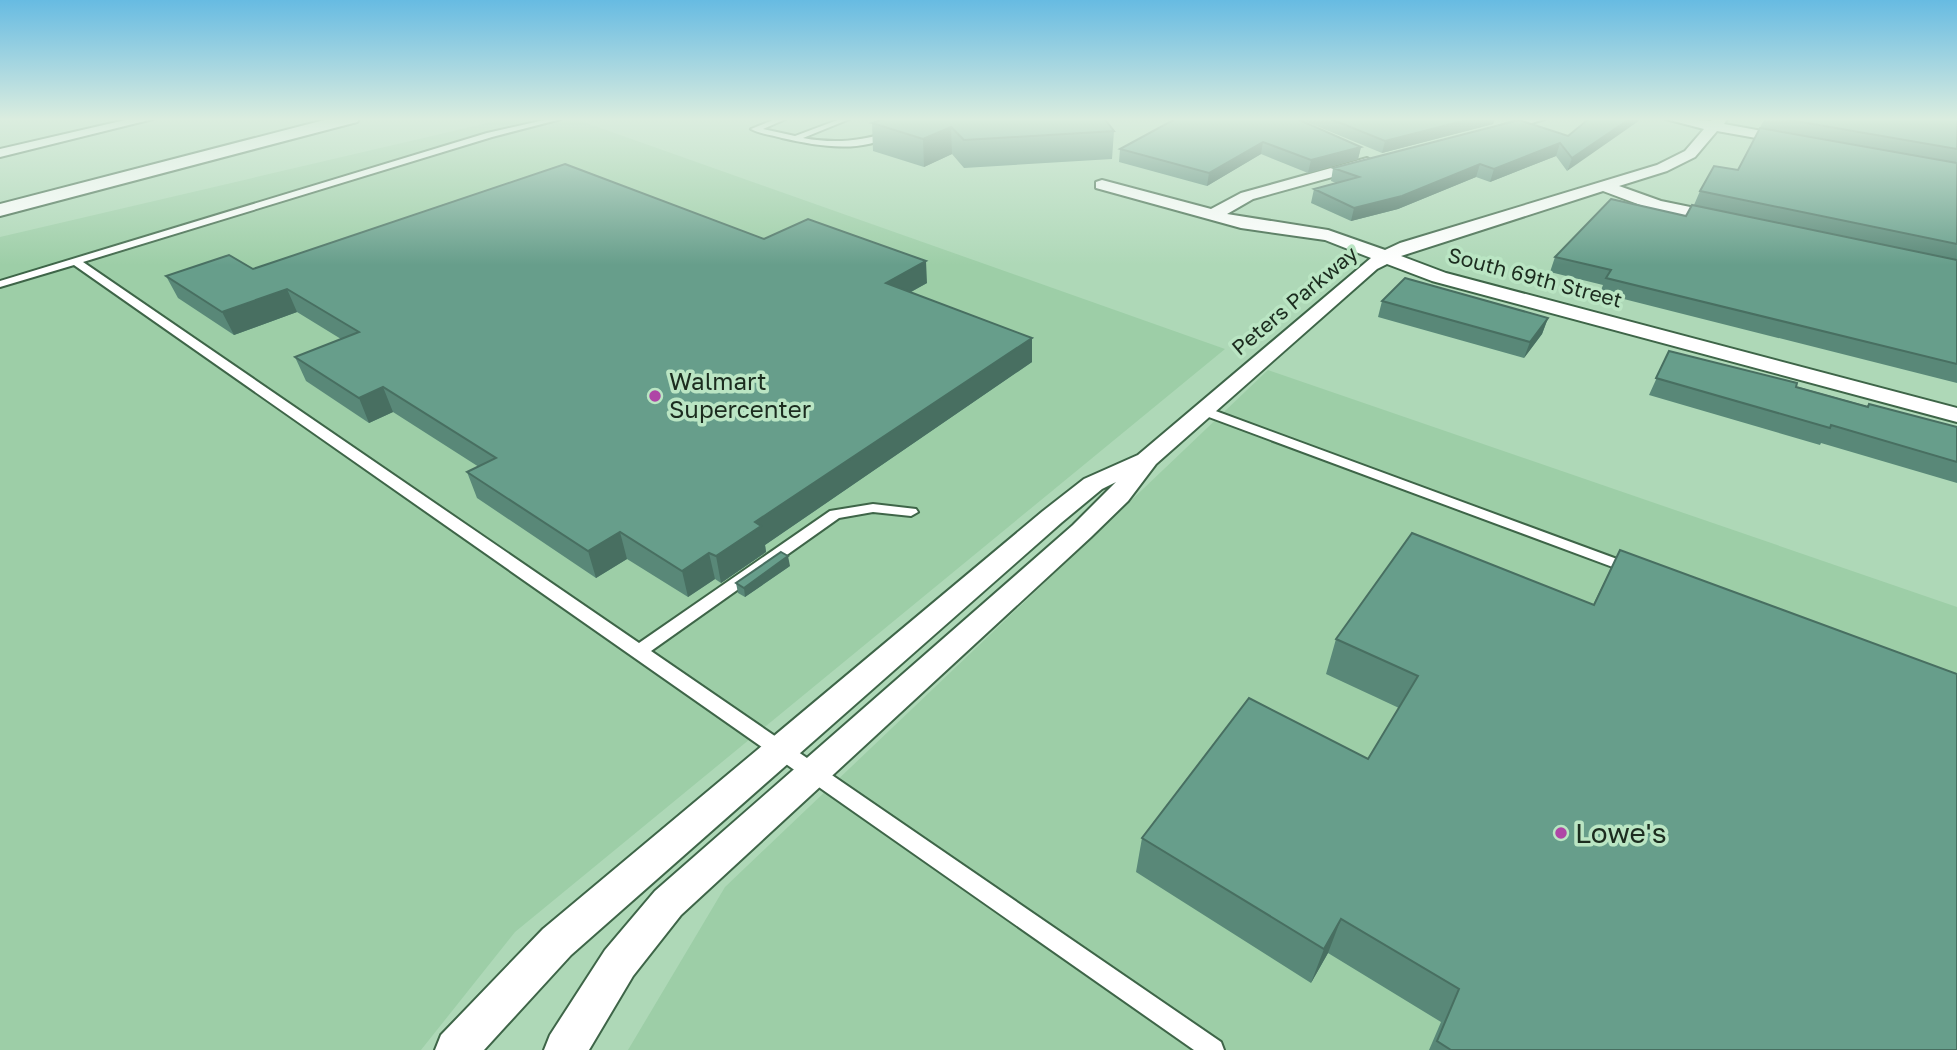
<svg xmlns="http://www.w3.org/2000/svg" width="1957" height="1050" font-family="'Golos Text',sans-serif">
<style>
.built{fill:#9dcea7}
.lines{fill:none;stroke-linecap:round;stroke-linejoin:round}
.service-casing{stroke:#3e6548;stroke-width:4}
.minor-casing{stroke:#3e6548;stroke-width:4}
.tertiary-casing{stroke:#3e6548;stroke-width:4}
.service{fill:#fff;fill-rule:evenodd}
.minor{fill:#fff;fill-rule:evenodd}
.tertiary{fill:#fff;fill-rule:evenodd}
.wall{fill:#598878}
.shaded-wall{fill:#486f61}
.building{fill:#679e8b;stroke:#486f61;stroke-width:2}
.poi-dot{fill:#af45a6;stroke:#bae5c3;stroke-width:2.5}
.labels{text-anchor:middle;stroke-width:7;stroke-linejoin:round;paint-order:stroke}
.far-street-label{font-size:21px;fill:#1c2c1f;stroke:#bae5c3}
.poi-label{font-size:24px;fill:#1c2c1f;stroke:#bae5c3;text-anchor:start}
.near-poi-label{font-size:28px;fill:#1c2c1f;stroke:#bae5c3;text-anchor:start}
</style>
<rect width="100%" height="100%" fill="#aed8b7"/>
<path class="built" d="M 509,118 L 575,119 L 1225,349 L 515,932 L 421,1050 L 0,1050 L 0,237 Z
M 1268,370 L 1957,607 L 1957,1050 L 628,1050 L 725,887 Z"/>
<g class="lines">
<defs>
<path id="service" d="M 553,118 L 565,118 L 492,137 L 83,262 L 639,643 L 830,511 L 873,504 L 916,509 L 918,512 L 911,516 L 873,512 L 839,518 L 651,651 L 1221,1042 L 1224,1050 L 1194,1050 L 74,265 L 0,287 L 0,281 L 487,133 Z
M 778,118 L 788,118 L 763,129 L 795,136 L 843,118 L 852,118 L 803,138 C 835,144 860,141 890,132 L 894,134 C 861,154 818,146 782,138 C 772,135 760,134 751,129 Z
M 1202,406 L 1636,566 L 1638,569 L 1631,574 L 1626,572 L 1198,413 L 1196,410 Z"/>
<path id="minor" d="M 134,118 L 157,118 L 0,157 L 0,149 Z
M 1526,118 L 1548,118 L 1492,135 L 1485,131 Z
M 1662,118 L 1711,121 L 1714,118 L 1728,118 L 1724,124 L 1790,136 L 1797,140 L 1790,144 L 1717,131 L 1695,157 L 1667,171 L 1619,186 L 1661,201 L 1729,215 L 1731,219 L 1729,223 L 1723,224 L 1651,209 L 1603,191 L 1401,256 L 1446,273 L 1957,408 L 1957,422 L 1432,281 L 1387,264 L 1377,269 L 1156,464 L 1128,501 L 1091,537 L 681,915 L 633,976 L 589,1050 L 544,1050 L 550,1035 L 605,950 L 655,891 L 1073,525 L 1116,482 L 1102,489 L 1061,523 L 571,955 L 484,1050 L 435,1050 L 441,1035 L 543,929 L 1043,511 L 1084,479 L 1138,455 L 1371,258 L 1325,240 L 1241,228 L 1096,188 L 1096,182 L 1102,180 L 1211,209 L 1241,193 L 1367,158 L 1375,163 L 1372,166 L 1253,199 L 1227,214 L 1328,230 L 1385,250 L 1400,243 L 1657,165 L 1685,151 L 1704,129 Z"/>
<path id="tertiary" d="M 332,118 L 360,118 L 357,122 L 0,216 L 0,204 Z"/>
</defs>
<use href="#service" class="service-casing"/>
<use href="#minor" class="minor-casing"/>
<use href="#tertiary" class="tertiary-casing"/>
<use href="#service" class="service"/>
<use href="#minor" class="minor"/>
<use href="#tertiary" class="tertiary"/>
</g>
<path class="wall" d="M 1177,118 L 1361,147 L 1358,159 L 1308,173 L 1261,154 L 1207,186 L 1119,162 L 1120,149 Z
M 1297,118 L 1495,118 L 1493,124 L 1382,153 Z
M 1590,118 L 1567,171 L 1556,156 L 1490,182 L 1476,177 L 1398,209 L 1351,221 L 1311,203 L 1314,189 L 1336,183 L 1331,181 L 1333,168 L 1568,136 Z
M 1765,118 L 1957,118 L 1957,383 L 1600,293 L 1603,285 L 1550,272 L 1555,257 L 1686,216 L 1694,205 L 1700,191 L 1738,170 Z
M 872,123 L 1114,131 L 1112,159 L 964,168 L 952,154 L 924,167 L 873,151 Z
M 253,269 L 927,283 L 911,292 L 1032,362 L 765,545 L 766,552 L 721,583 L 715,579 L 688,597 L 627,559 L 596,578 L 477,498 L 467,472 L 479,467 L 393,412 L 369,423 L 306,381 L 295,357 L 341,339 L 297,312 L 234,335 L 178,298 L 166,276 Z
M 1382,301 L 1548,318 L 1542,334 L 1524,358 L 1378,317 Z
M 1669,351 L 1867,406 L 1869,404 L 1957,427 L 1957,483 L 1821,443 L 1820,445 L 1649,395 Z
M 1620,550 L 1957,1050 L 1429,1050 L 1441,1022 L 1328,953 L 1311,983 L 1136,872 L 1142,838 L 1368,759 L 1399,708 L 1326,674 L 1336,639 L 1593,605 Z
M 790,566 L 745,597 L 738,593 L 736,583 Z"/>
<path class="shaded-wall" d="M 1475,118 L 1495,118 L 1493,124 L 1382,153 L 1385,141 Z
M 1631,118 L 1643,118 L 1567,171 L 1572,158 Z
M 951,127 L 952,154 L 924,167 L 923,139 Z
M 1263,142 L 1261,154 L 1207,186 L 1209,173 Z
M 1560,143 L 1556,156 L 1490,182 L 1494,169 Z
M 1361,147 L 1358,159 L 1308,173 L 1311,160 Z
M 1480,164 L 1476,177 L 1398,209 L 1351,221 L 1354,208 Z
M 926,261 L 927,283 L 887,305 L 886,283 Z
M 287,289 L 297,312 L 234,335 L 222,312 Z
M 1548,318 L 1542,334 L 1524,358 L 1530,342 Z
M 1032,338 L 1032,362 L 765,545 L 766,552 L 721,583 L 716,556 L 755,522 Z
M 383,387 L 393,412 L 369,423 L 359,398 Z
M 620,532 L 627,559 L 596,578 L 588,551 Z
M 709,553 L 715,579 L 688,597 L 682,571 Z
M 788,556 L 790,566 L 745,597 L 744,588 Z
M 1341,919 L 1328,953 L 1311,983 L 1324,949 Z"/>
<path class="building" d="M 887,118 L 1104,118 L 1114,131 L 964,140 L 951,127 L 923,139 L 872,123 Z
M 1177,118 L 1295,118 L 1361,147 L 1311,160 L 1263,142 L 1209,173 L 1120,149 Z
M 1328,118 L 1475,118 L 1385,141 Z
M 1590,118 L 1631,118 L 1572,158 L 1560,143 L 1494,169 L 1480,164 L 1402,196 L 1354,208 L 1314,189 L 1359,177 L 1333,168 L 1519,120 L 1568,136 Z
M 1778,118 L 1957,118 L 1957,149 Z
M 1760,128 L 1957,163 L 1957,244 L 1700,191 L 1714,166 L 1738,170 Z
M 565,164 L 764,239 L 808,219 L 926,261 L 886,283 L 1032,338 L 755,522 L 761,526 L 716,556 L 709,553 L 682,571 L 620,532 L 588,551 L 467,472 L 496,458 L 383,387 L 359,398 L 295,357 L 359,332 L 287,289 L 222,312 L 166,276 L 229,255 L 253,269 Z
M 1611,199 L 1686,216 L 1692,205 L 1957,260 L 1957,364 L 1606,278 L 1611,270 L 1555,257 Z
M 1405,278 L 1548,318 L 1530,342 L 1382,301 Z
M 1669,351 L 1797,383 L 1796,387 L 1868,407 L 1869,404 L 1957,427 L 1957,462 L 1831,425 L 1830,428 L 1656,378 Z
M 1412,533 L 1594,605 L 1620,550 L 1957,674 L 1957,1050 L 1451,1050 L 1437,1041 L 1459,989 L 1341,919 L 1324,949 L 1142,838 L 1249,698 L 1368,759 L 1418,676 L 1336,639 Z
M 781,552 L 788,556 L 744,588 L 736,583 Z"/>
<linearGradient id="sky" x2="0" y2="1"><stop stop-color="#67bbe2"/><stop offset="0.45" stop-color="#dbeddf"/><stop offset="1" stop-color="#dbeddf" stop-opacity="0"/></linearGradient>
<rect width="1957" height="265" fill="url(#sky)"/>
<g class="poi-dot">
<circle cx="655" cy="396" r="7"/>
<circle cx="1561" cy="833" r="7"/>
</g>
<g class="labels">
<g class="far-street-label">
<text transform="translate(1535 278) rotate(15)" y="7">South 69th Street</text>
<text transform="translate(1295 301) rotate(-40)" y="7">Peters Parkway</text>
</g>
<g class="poi-label">
<text x="669" y="390">Walmart<tspan x="669" dy="28">Supercenter</tspan></text>
</g>
<g class="near-poi-label">
<text x="1575" y="843">Lowe's</text>
</g>
</g>
</svg>
